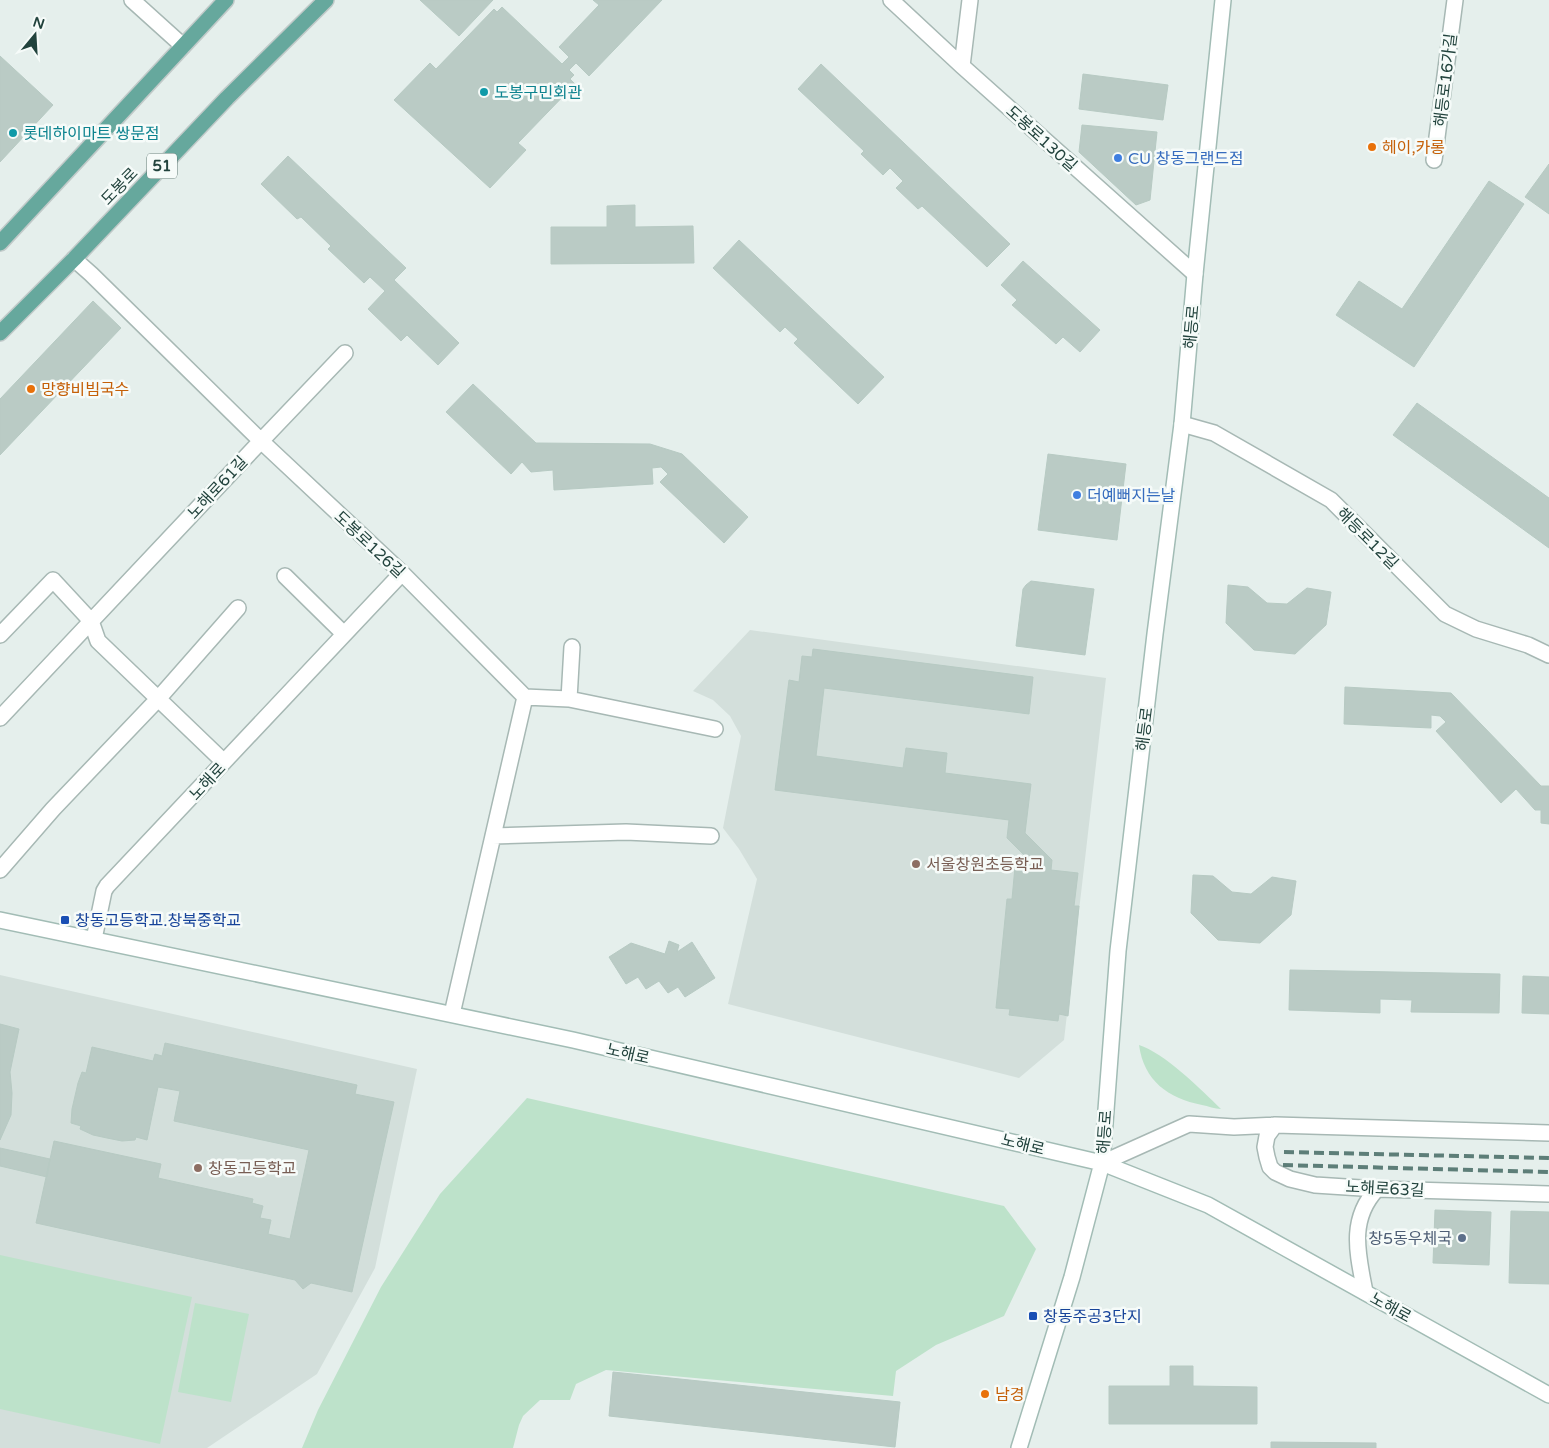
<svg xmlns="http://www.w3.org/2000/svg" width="1549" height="1448" font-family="'Varela Round','Noto Sans KR',sans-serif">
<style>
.built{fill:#d3dfdb}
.green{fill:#bde2ca}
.building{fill:#bacbc5;stroke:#b7cac3}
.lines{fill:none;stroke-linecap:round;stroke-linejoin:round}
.street-casing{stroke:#a7b8b4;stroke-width:18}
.secondary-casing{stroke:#a2bcb5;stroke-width:18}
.primary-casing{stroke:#c1cac9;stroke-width:18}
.street{stroke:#fff;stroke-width:15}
.secondary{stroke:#fff;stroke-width:15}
.primary{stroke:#66a89d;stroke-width:15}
.rail{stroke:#5d7e78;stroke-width:4;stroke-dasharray:10 5;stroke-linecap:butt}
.culture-dot{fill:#0f9aa8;stroke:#f6fbf9;stroke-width:2}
.food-dot{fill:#e8710a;stroke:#f6fbf9;stroke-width:2}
.shop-dot{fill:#3f7fe0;stroke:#f6fbf9;stroke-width:2}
.education-dot{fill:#8d6e63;stroke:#f6fbf9;stroke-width:2}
.transit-dot{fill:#1a4fb4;stroke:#f6fbf9;stroke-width:2}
.service-dot{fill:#5c6f8a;stroke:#f6fbf9;stroke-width:2}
.labels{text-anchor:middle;stroke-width:5;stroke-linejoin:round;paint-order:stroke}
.shield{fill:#f6fbf9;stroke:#627a75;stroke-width:1}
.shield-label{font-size:15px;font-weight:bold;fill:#22433d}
.street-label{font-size:16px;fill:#22433d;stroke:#f6fbf9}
.culture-label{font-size:16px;fill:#0d838f;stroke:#f6fbf9;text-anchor:start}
.food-label{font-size:16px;fill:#c56008;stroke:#f6fbf9;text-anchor:start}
.shop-label{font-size:16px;fill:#366cbe;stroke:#f6fbf9;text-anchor:start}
.education-label{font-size:16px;fill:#785e54;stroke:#f6fbf9;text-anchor:start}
.transit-label{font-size:16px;fill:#164399;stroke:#f6fbf9;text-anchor:start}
.service-label{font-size:16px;fill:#4e5e75;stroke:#f6fbf9;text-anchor:end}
</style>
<rect width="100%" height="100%" fill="#e5efec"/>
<path class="built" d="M 750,630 L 1106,678 L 1064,1040 L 1019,1078 L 728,1004 L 757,879 L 739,849 L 723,828 L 741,736 L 730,716 L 713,700 L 693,691 Z
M 0,975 L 417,1069 L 375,1268 L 317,1374 L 207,1448 L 0,1448 Z"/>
<path class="green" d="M 1139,1045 C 1163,1052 1202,1090 1221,1109 C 1215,1109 1208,1106 1202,1105 C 1168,1098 1144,1081 1139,1045 Z
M 527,1098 L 1004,1206 L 1036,1249 L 1004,1316 L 936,1345 L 896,1371 L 893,1396 L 606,1370 L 576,1384 L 570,1400 L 540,1400 L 523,1416 L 519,1425 L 513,1448 L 302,1448 L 318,1410 L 381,1287 L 440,1194 Z
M 0,1255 L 192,1297 L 160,1444 L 0,1409 Z
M 195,1303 L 249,1314 L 231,1402 L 178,1392 Z"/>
<path class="building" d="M 420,0 L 493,0 L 459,36 Z
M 593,0 L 662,0 L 589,76 L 576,63 L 569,70 L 574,75 L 570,79 L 575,84 L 518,143 L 526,150 L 490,188 L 394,100 L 430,63 L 436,69 L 494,9 L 497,12 L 502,7 L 562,64 L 569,57 L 559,47 L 599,5 Z
M 0,56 L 53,105 L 0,162 Z
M 821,64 L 1010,244 L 987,267 L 922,206 L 918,209 L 896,188 L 903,181 L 890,168 L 883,175 L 861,154 L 864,151 L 798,89 Z
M 1083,74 L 1168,85 L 1163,120 L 1079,109 Z
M 1082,125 L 1157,132 L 1150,200 L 1136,205 L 1079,152 Z
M 288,156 L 406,268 L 394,280 L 459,343 L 438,365 L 407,335 L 401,341 L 368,309 L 385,291 L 370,277 L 364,283 L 328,249 L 331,246 L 301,217 L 297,219 L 261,184 Z
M 1549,164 L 1549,214 L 1525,197 Z
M 1489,181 L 1524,204 L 1414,367 L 1336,315 L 1359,281 L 1402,309 Z
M 635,205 L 635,227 L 693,226 L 694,263 L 551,264 L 551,227 L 607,227 L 607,206 Z
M 739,240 L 884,377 L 858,404 L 794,343 L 798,339 L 785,327 L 780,332 L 713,268 Z
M 1023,261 L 1100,330 L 1080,352 L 1063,337 L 1056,344 L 1012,305 L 1017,300 L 1001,285 Z
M 93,301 L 121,328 L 0,455 L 0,399 Z
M 473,384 L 536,443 L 650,444 L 682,454 L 748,517 L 724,543 L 660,482 L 668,474 L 661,467 L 652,468 L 653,484 L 554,490 L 553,470 L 531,472 L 522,462 L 511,474 L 446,412 Z
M 1417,403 L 1549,498 L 1549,548 L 1393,435 Z
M 1048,454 L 1126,464 L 1117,540 L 1038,530 Z
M 1031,581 L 1094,589 L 1085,655 L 1016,646 L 1023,589 L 1026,585 Z
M 1228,585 L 1248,587 L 1267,603 L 1287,604 L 1307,588 L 1331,592 L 1326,625 L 1295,654 L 1254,650 L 1226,623 Z
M 813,649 L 1033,677 L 1029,714 L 824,688 L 816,756 L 903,768 L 906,748 L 947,753 L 945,773 L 1031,784 L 1025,833 L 1052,860 L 1051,870 L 1078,873 L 1074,906 L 1079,906 L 1068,1016 L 1059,1014 L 1058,1021 L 1009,1015 L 1010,1009 L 996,1008 L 1007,899 L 1012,899 L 1015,867 L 1030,868 L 1031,862 L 1007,838 L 1009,820 L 775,790 L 789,680 L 799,682 L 802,656 L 812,657 Z
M 1345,687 L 1451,693 L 1541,786 L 1549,786 L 1549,824 L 1541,823 L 1541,810 L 1535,810 L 1516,789 L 1501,803 L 1436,731 L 1446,722 L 1440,716 L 1431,715 L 1431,728 L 1344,724 Z
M 1193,875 L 1213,876 L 1232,892 L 1251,894 L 1272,877 L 1296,881 L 1291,915 L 1260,943 L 1218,940 L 1191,913 Z
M 669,941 L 679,945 L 677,952 L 692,942 L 715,978 L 685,997 L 678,987 L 668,993 L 659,981 L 646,989 L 638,977 L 626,984 L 609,957 L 631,943 L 665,954 Z
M 1290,970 L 1500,974 L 1499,1013 L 1411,1012 L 1412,1000 L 1380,999 L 1380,1013 L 1289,1010 Z
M 1523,976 L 1549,977 L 1549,1014 L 1522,1013 Z
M 0,1024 L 19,1029 L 10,1072 L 12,1093 L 11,1115 L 0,1140 Z
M 165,1043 L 357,1085 L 355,1094 L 394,1102 L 352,1292 L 311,1283 L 303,1289 L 295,1280 L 36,1223 L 54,1141 L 161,1164 L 158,1178 L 253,1199 L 252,1203 L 263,1206 L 260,1218 L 271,1220 L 268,1234 L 290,1239 L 309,1150 L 174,1121 L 180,1091 L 158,1087 L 147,1140 L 136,1137 L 135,1140 L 122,1141 L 107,1138 L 93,1135 L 80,1129 L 81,1126 L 71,1123 L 72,1109 L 78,1083 L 82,1072 L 86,1073 L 92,1047 L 153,1061 L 155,1054 L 162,1056 Z
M 0,1148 L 50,1159 L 47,1177 L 0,1166 Z
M 1435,1210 L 1491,1212 L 1489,1265 L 1433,1263 Z
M 1511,1211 L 1549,1212 L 1549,1284 L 1509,1283 Z
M 1170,1366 L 1193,1366 L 1193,1386 L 1257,1387 L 1257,1424 L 1109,1424 L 1109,1386 L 1170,1386 Z
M 613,1372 L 900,1402 L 895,1447 L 609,1416 Z
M 1271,1442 L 1376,1443 L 1376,1448 L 1271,1448 Z"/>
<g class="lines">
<defs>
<path id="street" d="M 132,0 L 183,46
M 891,0 L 962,66 L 1195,274
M 962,66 L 970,0
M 1434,160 L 1455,0
M 74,259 L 91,274 L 261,441 L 402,573 L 525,697 L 569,699 L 715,729
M 1182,424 L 1214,433 L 1331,500 L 1445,614 L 1476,629 L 1528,645 L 1549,655
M 285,576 L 344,634
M 0,635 L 53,580 L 91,621 L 98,641 L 224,762
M 569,699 L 572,647
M 0,718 L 261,441 L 345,353
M 493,836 L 626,832 L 711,836
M 0,870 L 53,809 L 158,699 L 238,608
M 94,939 L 104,891 L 107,886 L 402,573
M 452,1014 L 525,697
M 1275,1125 L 1267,1136 L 1265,1147 L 1267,1157 L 1270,1167 L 1275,1172 L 1290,1179 L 1315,1185 L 1377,1189 L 1549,1194
M 1102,1163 L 1189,1124 L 1234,1127 L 1275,1125 L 1549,1133
M 1365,1292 C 1358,1255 1348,1220 1377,1189"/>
<path id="secondary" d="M 0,920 L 573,1040 L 1102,1163 L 1208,1205 L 1549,1395
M 1019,1448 L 1072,1277 L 1102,1163 L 1118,951 L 1155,634 L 1182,424 L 1195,274 L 1223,0"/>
<path id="primary" d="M 0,243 L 226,0
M 0,333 L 74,259 L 227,98 L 326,0"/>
</defs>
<use href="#street" class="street-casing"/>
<use href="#secondary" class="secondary-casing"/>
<use href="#primary" class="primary-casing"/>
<use href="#street" class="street"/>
<use href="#secondary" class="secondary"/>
<use href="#primary" class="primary"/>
<path class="rail" d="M 1284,1152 L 1549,1158
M 1283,1165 L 1549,1172"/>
</g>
<g class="culture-dot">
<circle cx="484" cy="92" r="5"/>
<circle cx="13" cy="133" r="5"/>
</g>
<g class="food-dot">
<circle cx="1372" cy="147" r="5"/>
<circle cx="31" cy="389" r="5"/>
<circle cx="985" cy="1394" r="5"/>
</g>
<g class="shop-dot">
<circle cx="1118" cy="158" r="5"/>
<circle cx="1077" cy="495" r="5"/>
</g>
<g class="education-dot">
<circle cx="916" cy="864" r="5"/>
<circle cx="198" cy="1168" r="5"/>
</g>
<g class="transit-dot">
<rect x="60" y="915" width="10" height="10" rx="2.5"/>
<rect x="1028" y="1311" width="10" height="10" rx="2.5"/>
</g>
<circle class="service-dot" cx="1462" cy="1238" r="5"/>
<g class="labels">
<rect class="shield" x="147" y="153.5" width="30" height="25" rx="4"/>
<g class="shield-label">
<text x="162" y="171">51</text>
</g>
<g class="street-label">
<text transform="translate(1445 80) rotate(-83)" y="6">해등로16가길</text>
<text transform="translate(1042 138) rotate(42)" y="6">도봉로130길</text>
<text transform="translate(119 186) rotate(-46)" y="6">도봉로</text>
<text transform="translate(1191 327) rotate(-85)" y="6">해등로</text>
<text transform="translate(217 487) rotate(-47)" y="6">노해로61길</text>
<text transform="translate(1368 538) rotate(45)" y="6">해등로12길</text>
<text transform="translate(370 544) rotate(43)" y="6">도봉로126길</text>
<text transform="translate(1144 729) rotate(-83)" y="6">해등로</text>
<text transform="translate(207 781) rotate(-47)" y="6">노해로</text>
<text transform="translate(628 1053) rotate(13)" y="6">노해로</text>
<text transform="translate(1104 1132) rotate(-86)" y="6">해등로</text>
<text transform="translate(1023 1144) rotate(14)" y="6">노해로</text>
<text transform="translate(1385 1188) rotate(3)" y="6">노해로63길</text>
<text transform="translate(1391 1307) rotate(29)" y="6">노해로</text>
</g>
<g class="culture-label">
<text x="494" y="98">도봉구민회관</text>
<text x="23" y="139">롯데하이마트 쌍문점</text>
</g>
<g class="food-label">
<text x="1382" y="153">헤이,카롱</text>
<text x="41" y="395">망향비빔국수</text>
<text x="995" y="1400">남경</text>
</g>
<g class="shop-label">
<text x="1128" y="164">CU 창동그랜드점</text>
<text x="1087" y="501">더예뻐지는날</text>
</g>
<g class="education-label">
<text x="926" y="870">서울창원초등학교</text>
<text x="208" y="1174">창동고등학교</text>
</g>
<g class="transit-label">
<text x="75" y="926">창동고등학교.창북중학교</text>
<text x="1043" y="1322">창동주공3단지</text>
</g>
<g class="service-label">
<text x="1452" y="1244">창5동우체국</text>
</g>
</g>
<g transform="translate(35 35) rotate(18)" stroke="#f6fbf9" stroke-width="4" paint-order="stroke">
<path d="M0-4L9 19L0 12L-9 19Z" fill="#22433d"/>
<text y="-8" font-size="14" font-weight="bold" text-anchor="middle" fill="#22433d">N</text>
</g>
</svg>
